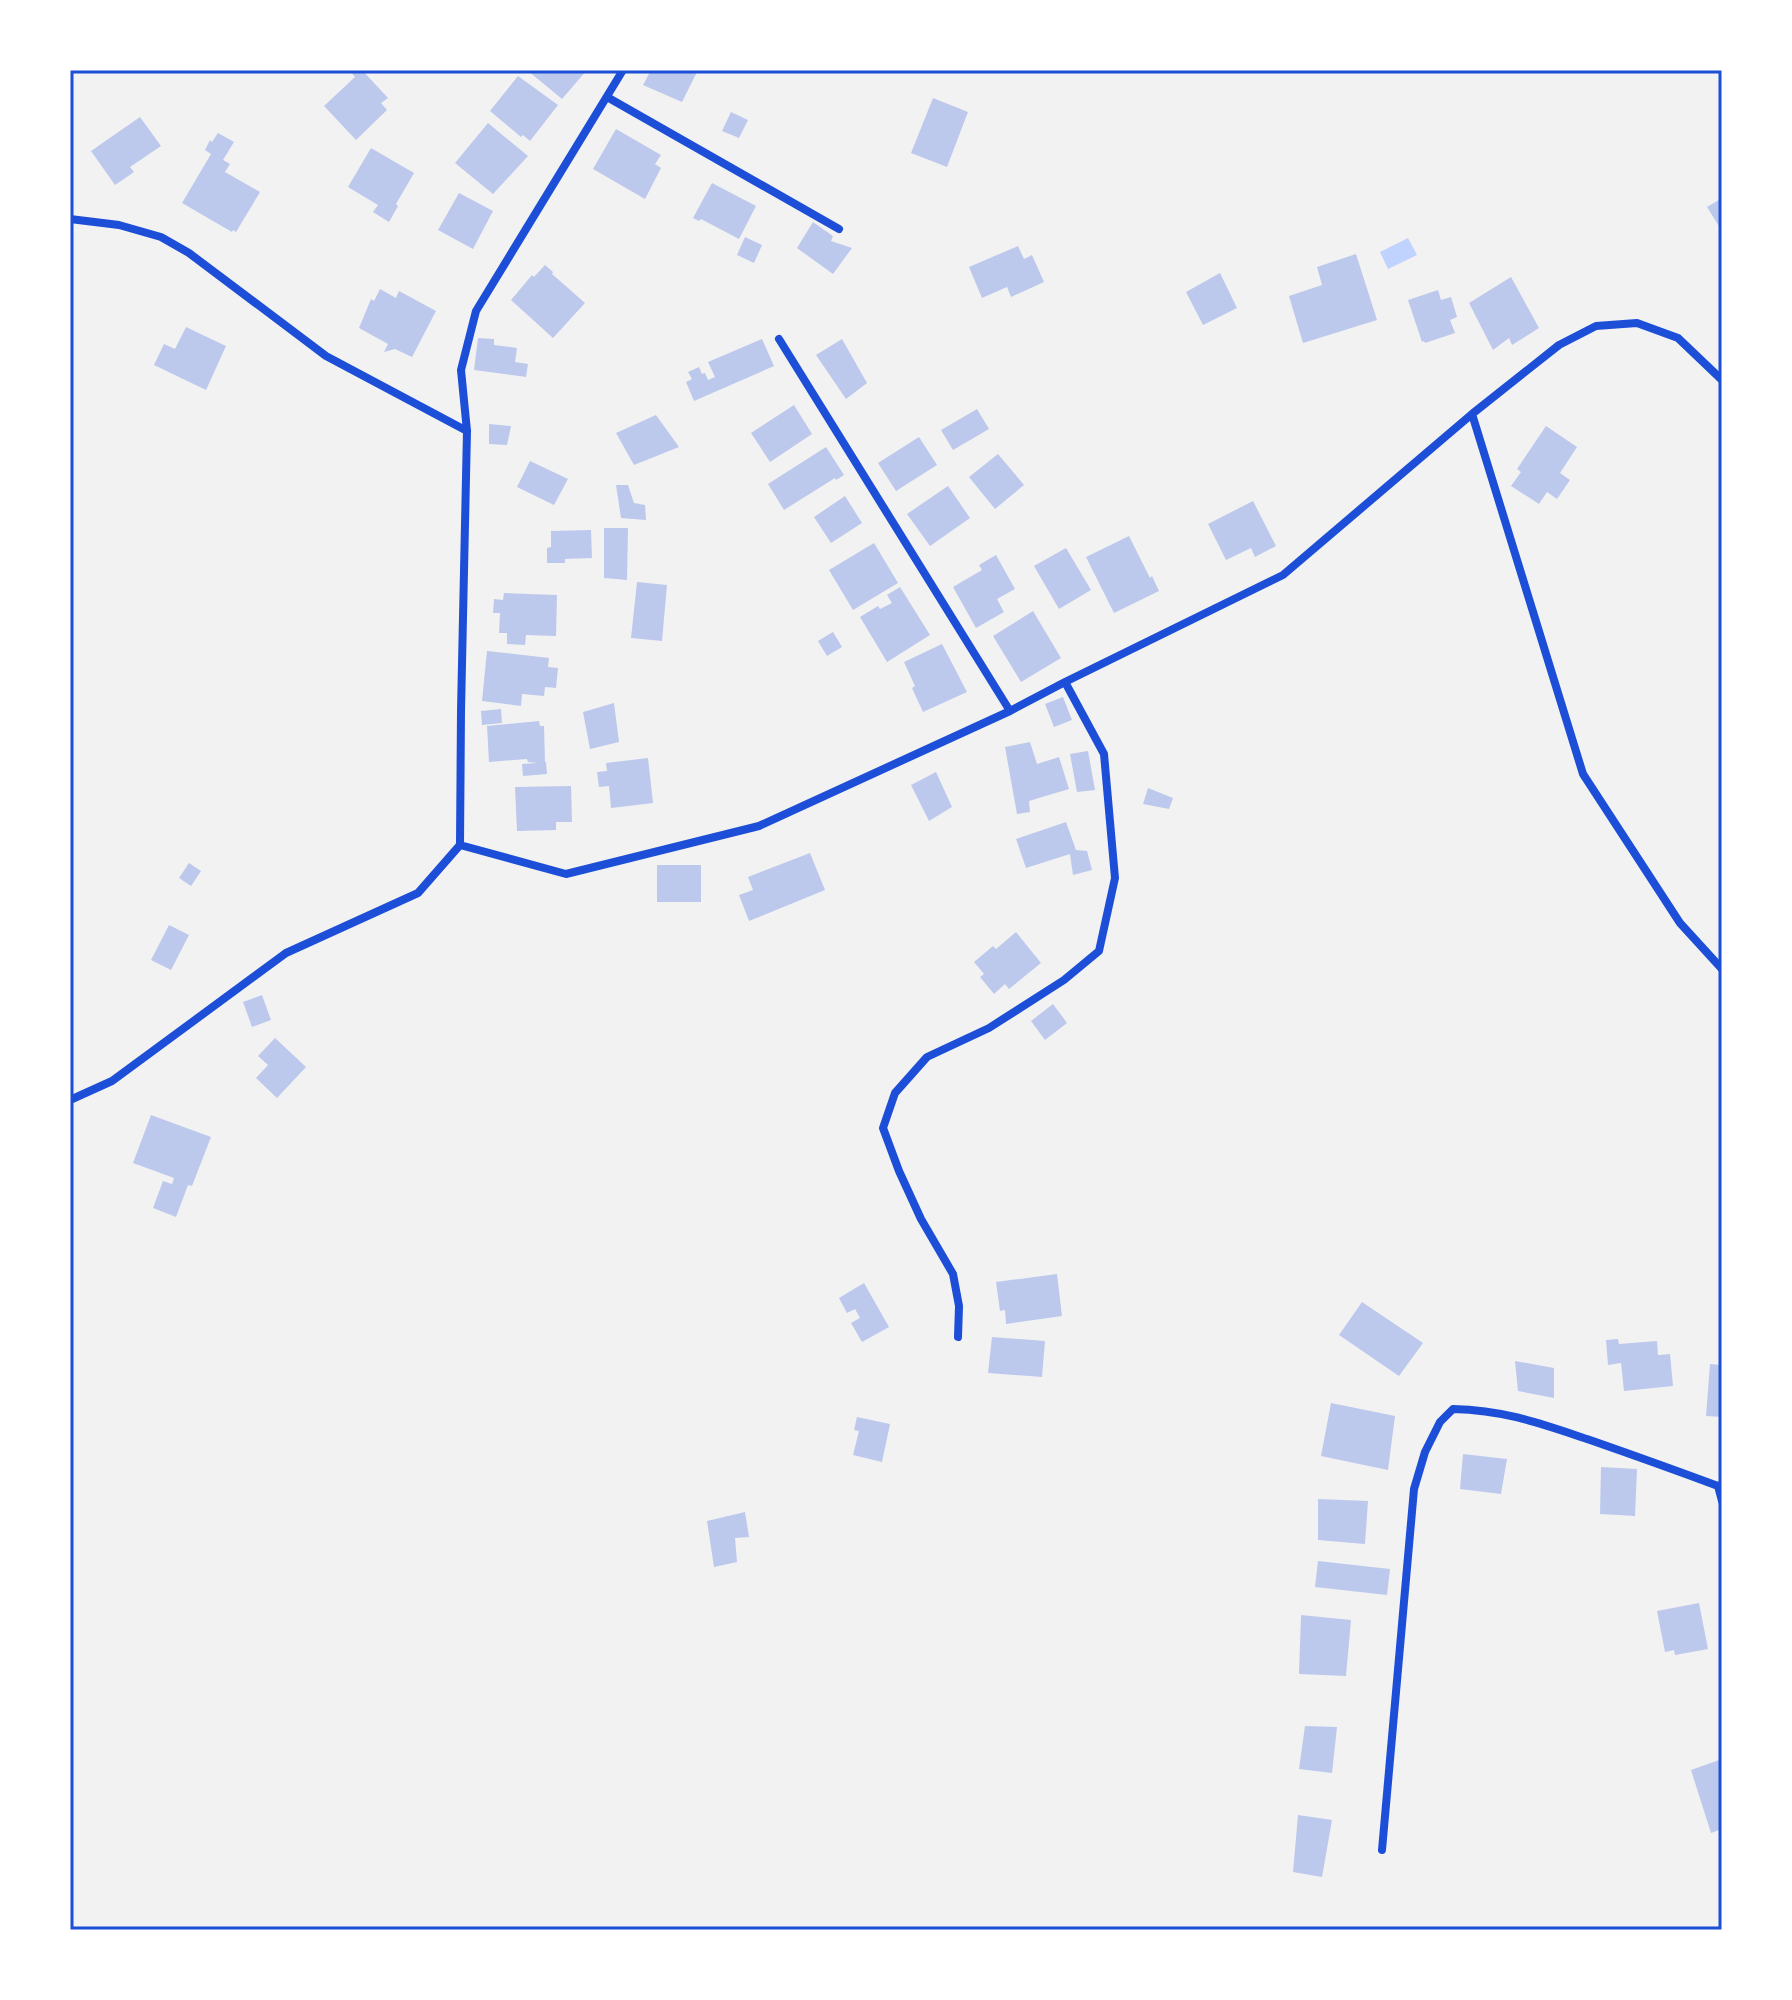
<svg xmlns="http://www.w3.org/2000/svg" width="1792" height="2000" font-family="'IBM Plex Serif',serif">
<style>
.water{fill:#bfd3fe}
.building{fill:#bdc9ec}
.lines{fill:none;stroke-linecap:round;stroke-linejoin:round}
.minor{stroke:#1d4ed8;stroke-width:8}
.neatline{fill:none;stroke:#1d4ed8;stroke-width:3}
</style>
<rect width="100%" height="100%" fill="#f2f2f2"/>
<path class="water" d="M 1408,238 L 1417,255 L 1388,269 L 1380,252 Z"/>
<path class="building" d="M 353,70 L 362,70 L 388,98 L 381,103 L 387,110 L 356,140 L 324,106 L 355,77 L 351,72 Z
M 527,70 L 587,70 L 562,99 Z
M 651,70 L 698,70 L 682,102 L 643,85 Z
M 518,76 L 558,105 L 530,141 L 523,135 L 521,137 L 490,111 Z
M 933,98 L 968,112 L 947,167 L 911,153 Z
M 731,112 L 748,120 L 739,138 L 722,131 Z
M 140,117 L 161,146 L 130,167 L 134,172 L 115,185 L 91,151 Z
M 488,123 L 528,156 L 493,194 L 455,163 Z
M 616,129 L 661,155 L 655,164 L 661,168 L 645,199 L 593,169 Z
M 218,133 L 234,142 L 223,160 L 230,164 L 225,172 L 260,192 L 236,232 L 233,230 L 232,232 L 182,203 L 211,154 L 205,150 L 210,140 L 212,142 Z
M 371,148 L 414,173 L 396,204 L 398,206 L 389,222 L 373,212 L 378,205 L 348,187 Z
M 712,183 L 756,206 L 739,239 L 701,219 L 699,221 L 693,218 Z
M 459,193 L 493,211 L 473,249 L 438,230 Z
M 1722,198 L 1722,231 L 1707,207 Z
M 813,222 L 833,236 L 831,241 L 852,248 L 833,274 L 797,248 Z
M 745,237 L 762,245 L 754,263 L 737,255 Z
M 1018,246 L 1024,259 L 1032,255 L 1044,282 L 1011,297 L 1007,287 L 982,298 L 969,267 Z
M 1356,254 L 1377,320 L 1303,343 L 1289,296 L 1322,285 L 1317,267 Z
M 545,265 L 553,272 L 552,274 L 585,303 L 553,338 L 511,300 L 532,275 L 534,277 Z
M 1220,273 L 1237,308 L 1203,325 L 1186,292 Z
M 1511,277 L 1539,328 L 1512,345 L 1509,338 L 1493,350 L 1469,303 Z
M 380,289 L 396,298 L 399,291 L 436,311 L 412,357 L 395,349 L 384,352 L 388,344 L 359,328 L 371,299 L 374,301 Z
M 1438,290 L 1441,300 L 1451,297 L 1457,317 L 1450,320 L 1455,333 L 1425,343 L 1424,341 L 1422,342 L 1408,300 Z
M 186,327 L 226,346 L 206,390 L 154,365 L 164,344 L 175,349 Z
M 478,338 L 494,339 L 494,345 L 517,348 L 515,362 L 528,364 L 526,377 L 474,370 Z
M 762,339 L 774,366 L 694,401 L 686,382 L 692,379 L 688,372 L 699,367 L 702,374 L 705,373 L 708,380 L 715,377 L 708,362 Z
M 842,339 L 867,383 L 846,399 L 816,355 Z
M 794,405 L 812,434 L 770,462 L 751,433 Z
M 977,409 L 989,429 L 953,450 L 941,430 Z
M 656,415 L 679,447 L 634,465 L 616,433 Z
M 489,424 L 511,426 L 507,445 L 489,444 Z
M 1546,426 L 1577,447 L 1560,473 L 1570,480 L 1557,499 L 1547,492 L 1539,504 L 1511,486 L 1521,472 L 1517,469 Z
M 919,437 L 937,465 L 896,491 L 878,463 Z
M 826,447 L 844,475 L 836,480 L 835,478 L 784,510 L 768,484 Z
M 998,454 L 1024,485 L 995,509 L 969,477 Z
M 530,461 L 568,479 L 554,505 L 517,487 Z
M 616,485 L 628,485 L 634,503 L 645,505 L 646,520 L 621,518 Z
M 948,486 L 970,518 L 930,546 L 907,514 Z
M 845,496 L 862,523 L 831,543 L 814,517 Z
M 1253,501 L 1276,546 L 1255,557 L 1251,548 L 1226,560 L 1208,524 Z
M 604,528 L 628,528 L 627,580 L 604,578 Z
M 591,530 L 592,558 L 565,559 L 565,563 L 547,563 L 547,548 L 551,547 L 551,531 Z
M 1129,536 L 1150,578 L 1152,576 L 1159,591 L 1114,613 L 1086,557 Z
M 874,543 L 898,583 L 853,610 L 829,570 Z
M 1066,548 L 1091,590 L 1059,609 L 1034,566 Z
M 996,555 L 1015,589 L 997,599 L 1004,612 L 976,628 L 953,587 L 982,570 L 979,565 Z
M 637,582 L 667,585 L 662,641 L 631,638 Z
M 900,587 L 930,635 L 887,662 L 860,617 L 878,606 L 880,609 L 892,603 L 887,595 Z
M 504,593 L 557,595 L 556,636 L 526,635 L 525,645 L 507,644 L 507,633 L 499,633 L 500,613 L 493,613 L 494,599 L 503,600 Z
M 1033,611 L 1061,658 L 1021,682 L 993,636 Z
M 833,632 L 842,647 L 827,656 L 818,641 Z
M 942,644 L 967,692 L 923,712 L 912,688 L 915,686 L 904,662 Z
M 487,651 L 549,658 L 548,667 L 558,668 L 556,688 L 545,687 L 544,696 L 522,694 L 521,706 L 482,701 Z
M 1063,697 L 1072,720 L 1054,727 L 1045,704 Z
M 614,703 L 619,742 L 590,749 L 583,712 Z
M 501,709 L 502,723 L 482,725 L 481,711 Z
M 539,721 L 540,726 L 544,726 L 545,762 L 546,762 L 547,774 L 523,776 L 522,764 L 537,763 L 528,762 L 527,759 L 489,762 L 487,726 Z
M 1030,742 L 1037,764 L 1059,757 L 1069,789 L 1029,801 L 1030,812 L 1017,814 L 1005,747 Z
M 1088,751 L 1095,790 L 1077,792 L 1070,754 Z
M 648,758 L 653,803 L 611,808 L 609,786 L 599,787 L 597,772 L 607,771 L 606,763 Z
M 936,772 L 952,807 L 929,821 L 911,785 Z
M 571,786 L 572,822 L 556,822 L 556,830 L 517,831 L 515,787 Z
M 1148,788 L 1173,798 L 1169,809 L 1143,804 Z
M 1066,822 L 1076,850 L 1087,851 L 1092,870 L 1073,875 L 1070,854 L 1026,868 L 1016,839 Z
M 810,853 L 825,890 L 749,921 L 739,895 L 753,890 L 748,877 Z
M 189,863 L 201,871 L 191,886 L 179,878 Z
M 657,865 L 701,865 L 701,902 L 657,902 Z
M 169,925 L 189,935 L 171,970 L 151,960 Z
M 1016,932 L 1041,963 L 1009,989 L 1005,984 L 994,994 L 980,977 L 984,974 L 974,962 L 993,946 L 996,949 Z
M 262,995 L 271,1020 L 252,1027 L 243,1002 Z
M 1053,1004 L 1067,1023 L 1045,1040 L 1031,1021 Z
M 275,1038 L 306,1067 L 277,1098 L 256,1078 L 268,1065 L 258,1056 Z
M 151,1115 L 211,1137 L 192,1186 L 188,1185 L 176,1217 L 153,1208 L 163,1181 L 172,1184 L 174,1178 L 133,1163 Z
M 1057,1274 L 1062,1316 L 1006,1324 L 1005,1310 L 1000,1311 L 996,1282 Z
M 864,1283 L 889,1327 L 862,1342 L 851,1323 L 860,1318 L 855,1309 L 847,1313 L 839,1298 Z
M 1362,1302 L 1423,1343 L 1399,1376 L 1339,1335 Z
M 992,1337 L 1045,1341 L 1042,1377 L 988,1373 Z
M 1618,1339 L 1619,1344 L 1657,1341 L 1658,1355 L 1670,1354 L 1673,1386 L 1624,1391 L 1621,1363 L 1608,1365 L 1606,1340 Z
M 1515,1361 L 1554,1368 L 1554,1398 L 1518,1391 Z
M 1710,1364 L 1722,1365 L 1722,1417 L 1706,1416 Z
M 1331,1403 L 1395,1416 L 1388,1470 L 1321,1456 Z
M 857,1417 L 890,1424 L 882,1462 L 853,1455 L 859,1431 L 854,1430 Z
M 1463,1454 L 1507,1459 L 1501,1494 L 1460,1489 Z
M 1601,1467 L 1637,1469 L 1635,1516 L 1600,1514 Z
M 1318,1499 L 1368,1501 L 1365,1544 L 1318,1540 Z
M 745,1512 L 749,1537 L 735,1538 L 737,1562 L 714,1567 L 707,1521 Z
M 1318,1561 L 1390,1569 L 1387,1595 L 1315,1587 Z
M 1699,1603 L 1708,1649 L 1675,1655 L 1674,1650 L 1665,1652 L 1657,1611 Z
M 1301,1615 L 1351,1620 L 1346,1676 L 1299,1674 Z
M 1305,1726 L 1337,1727 L 1332,1773 L 1299,1769 Z
M 1722,1759 L 1722,1829 L 1711,1833 L 1691,1770 Z
M 1298,1815 L 1332,1820 L 1322,1877 L 1293,1872 Z"/>
<g class="lines">
<path class="minor" d="M 607,97 L 839,229
M 70,219 L 119,225 L 161,237 L 189,253 L 326,356 L 467,431
M 779,339 L 1010,711
M 1472,414 L 1583,774 L 1680,923 L 1722,969
M 460,845 L 566,874 L 759,826 L 1010,711 L 1065,682 L 1283,575 L 1472,414 L 1559,345 L 1596,326 L 1637,323 L 1678,338 L 1722,380
M 70,1100 L 112,1081 L 286,953 L 418,893 L 460,845 L 461,711 L 467,431 L 461,370 L 476,311 L 623,70
M 958,1337 L 959,1306 L 953,1274 L 921,1219 L 899,1171 L 883,1128 L 895,1093 L 927,1057 L 989,1028 L 1064,980 L 1099,951 L 1115,878 L 1104,754 L 1065,682
M 1718,1486 L 1722,1501
M 1382,1850 L 1414,1489 L 1425,1452 L 1440,1422 L 1453,1409 C 1505,1410 1542,1424 1590,1440 C 1633,1455 1675,1470 1718,1486 L 1722,1485"/>
</g>
<rect width="1792" height="2000" fill="none" stroke="#ffffff" stroke-width="144"/>
<rect x="72" y="72" width="1648" height="1856" class="neatline"/>
</svg>
